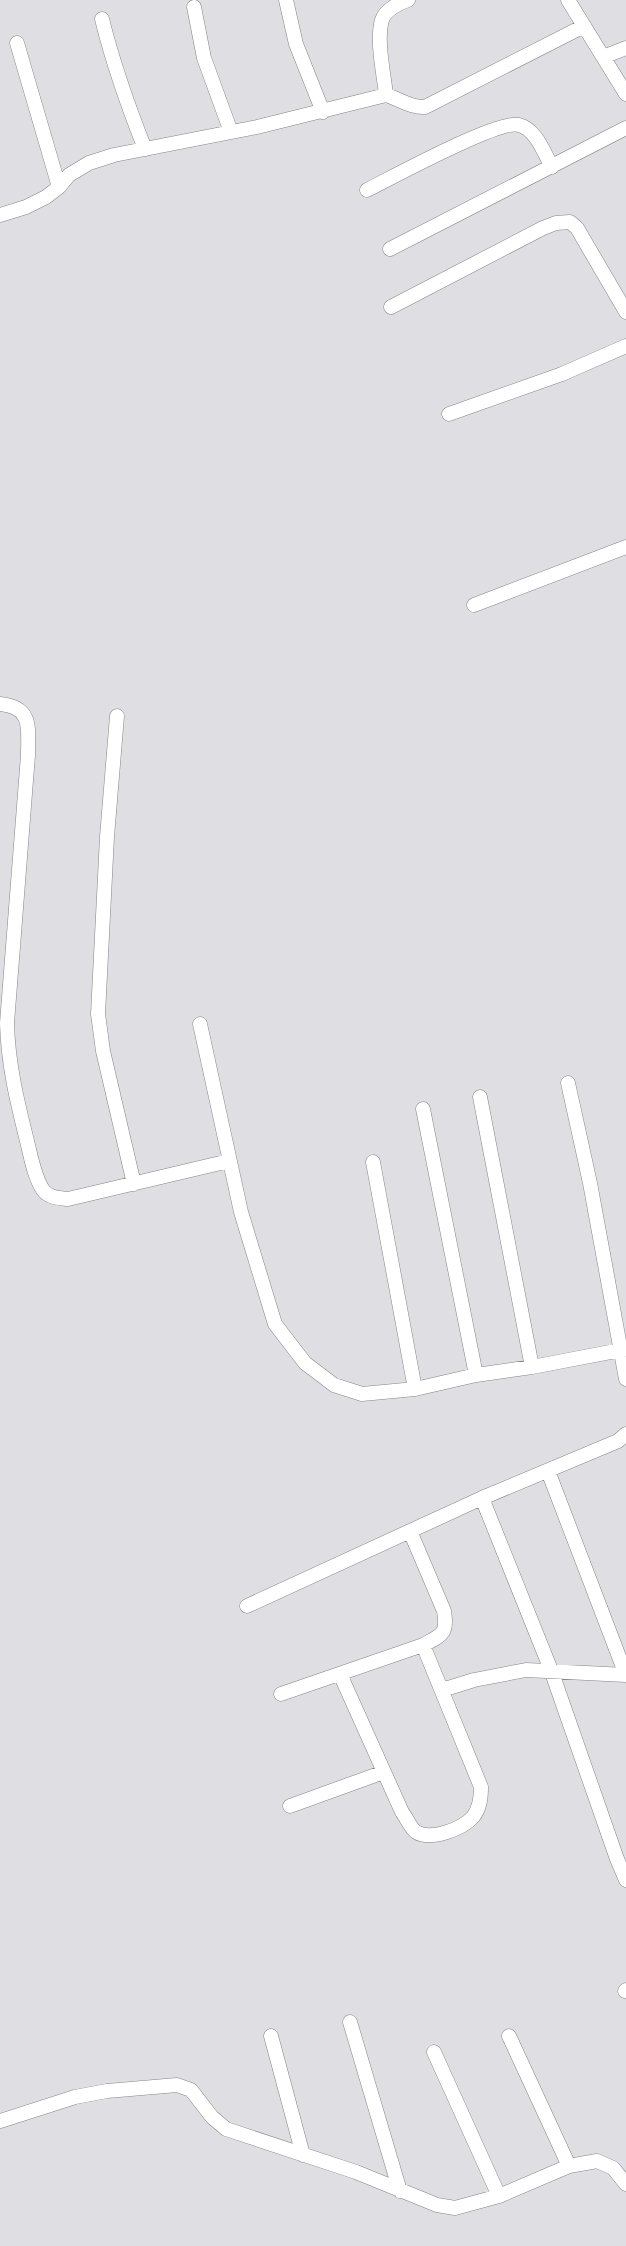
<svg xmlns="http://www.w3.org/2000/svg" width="626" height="2246" font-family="'PT Serif',serif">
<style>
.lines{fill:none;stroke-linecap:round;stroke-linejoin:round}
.minor-casing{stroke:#858588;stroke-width:15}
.minor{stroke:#fff;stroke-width:14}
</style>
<rect width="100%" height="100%" fill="#dfdfe3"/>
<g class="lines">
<defs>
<path id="minor" d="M 286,0 L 296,44 L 323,112
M 568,0 L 626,94
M 194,7 L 204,58 L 231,132
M 102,19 C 113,64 128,106 145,149
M 17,43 L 59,187
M 603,57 L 626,48
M 386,95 C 384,75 376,40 382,20 C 385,10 399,3 408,0
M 367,190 C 391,178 499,119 519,125 C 536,129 544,153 552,167
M 0,215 L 26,207 L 46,197 L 59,187 L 69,175 L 89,163 L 114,155 L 257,127 L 386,95 C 400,99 411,108 425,107 L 584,26
M 390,249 L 626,128
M 391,307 L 543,228 L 556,223 L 570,222 L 577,228 L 626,312
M 449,414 L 562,374 L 626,346
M 474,605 L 626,547
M 0,704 C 33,707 28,728 28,755 L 7,1023 C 8,1064 17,1101 27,1141 C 31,1157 34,1176 43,1190 C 49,1198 59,1198 68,1199 L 229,1161
M 117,716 L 107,837 L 98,1014 L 103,1051 L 134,1184
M 200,1024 L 241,1212 L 275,1324 L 305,1363 L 334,1385 L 362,1394 L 415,1389 L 476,1375 L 532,1367 L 626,1349
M 568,1083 L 590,1183 L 626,1379
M 480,1097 L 532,1367
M 423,1109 L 476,1375
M 373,1162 L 415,1389
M 548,1471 L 626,1675
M 482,1498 L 551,1670 L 617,1859 L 626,1880
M 247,1606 L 482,1498 L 618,1441 L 626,1434
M 340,1674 L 402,1812 C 406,1817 411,1829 416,1832 C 431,1841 462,1829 473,1817 C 480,1808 481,1798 481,1787 L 423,1645
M 442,1690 L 474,1680 L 526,1670 L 626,1675
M 281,1694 L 423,1645 C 442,1635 448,1634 444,1611 L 410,1531
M 290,1806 L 384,1772
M 625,1991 L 626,1990
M 350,2022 L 400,2191
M 271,2036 L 303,2155
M 509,2036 L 569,2166
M 434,2052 L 499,2196
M 0,2121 L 75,2097 L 107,2091 L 177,2085 L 191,2090 L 212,2117 L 226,2129 L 356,2172 L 437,2205 L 455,2208 L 499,2196 L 569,2166 L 597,2161 L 613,2168 L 626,2184"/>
</defs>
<use href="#minor" class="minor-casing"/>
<use href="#minor" class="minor"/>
</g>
</svg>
